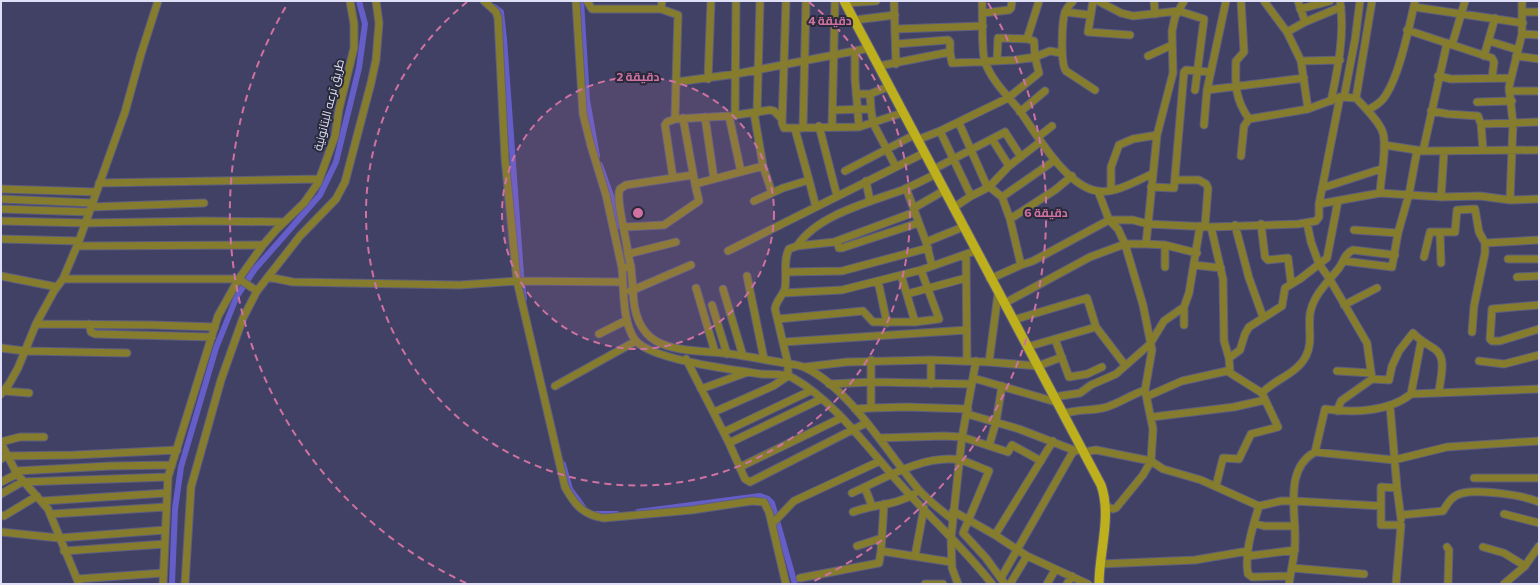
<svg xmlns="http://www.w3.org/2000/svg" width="1540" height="585" font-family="Commissioner,Cairo,sans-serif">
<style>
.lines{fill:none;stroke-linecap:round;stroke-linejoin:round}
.canal{stroke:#655ec9;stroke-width:6}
.minor-casing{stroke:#5d5e7f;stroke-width:9}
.major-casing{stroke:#5d5e7f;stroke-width:11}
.minor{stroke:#857c2d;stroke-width:7}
.major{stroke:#beaf1c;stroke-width:9}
.ring{fill:none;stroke:#cf72a1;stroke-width:2;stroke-dasharray:7 5}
.labels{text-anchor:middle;stroke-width:4;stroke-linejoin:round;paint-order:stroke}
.street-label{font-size:12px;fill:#dfe0f7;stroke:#292a3b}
.centre{fill:#cf72a1;stroke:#292a3b;stroke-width:2}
.ring-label{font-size:12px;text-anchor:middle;font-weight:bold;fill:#cf72a1;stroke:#292a3b;stroke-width:4;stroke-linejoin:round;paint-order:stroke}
</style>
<rect width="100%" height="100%" fill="#414165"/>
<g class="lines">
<path class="canal" d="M 581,1 L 587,100 L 597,156
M 494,7 L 501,12 L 504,39 L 521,274 L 524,299
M 600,165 L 614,204 L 618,226
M 563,464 L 570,489 L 583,507
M 638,512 L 760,496 L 768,499 L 772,503 L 795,584
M 594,514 L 617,514
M 172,584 L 175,509 L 181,467 L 216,348 L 237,296 L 255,269 L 320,195 L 336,162 L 359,68 L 365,24 L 359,1"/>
<defs>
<path id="minor" d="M 484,1 L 496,12 L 498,18 L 505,158 L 517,281 L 565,487 C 575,505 583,515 604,518 L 692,510 L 752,501 L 764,502 L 769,512 L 786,584
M 576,1 L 583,114 L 591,146 L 606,195 L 622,268 L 631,267
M 587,1 L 592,9 L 661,9 L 678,15 L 676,82 L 736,74 L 870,48
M 786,1 L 782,123 L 784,128 L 859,127 L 902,113
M 894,1 L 896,64
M 982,1 C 983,14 981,53 985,62 C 992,81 1007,95 1020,111 C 1037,135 1066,186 1097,191 C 1115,194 1136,181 1152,174
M 1073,1 C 1070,4 1067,8 1065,12 C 1062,21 1060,63 1066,71 L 1095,90
M 1093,1 L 1088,32 L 1130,35
M 1098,1 L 1121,13 L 1133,16 L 1179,11 L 1204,19 L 1195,90
M 1154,1 L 1155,14
M 1184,1 L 1175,17 L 1172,31 L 1173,73 L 1157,135 L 1146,244 L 1165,245 L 1197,253
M 1241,1 L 1244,52 L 1236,61 C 1235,85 1235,99 1249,119
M 1264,1 L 1287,32 L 1301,61 L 1308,109
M 1298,1 L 1305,22
M 846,3 L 876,1
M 1414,7 L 1523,23
M 661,9 L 662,1
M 1300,9 L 1330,1
M 1065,12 L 1090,15
M 1523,12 L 1539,12
M 983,13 L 1009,10 L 1011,8 L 1012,1
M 855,20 L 895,15
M 896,29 L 983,26
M 1407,30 L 1492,58 L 1494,62 L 1492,78
M 1287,32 L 1305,22 L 1341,7
M 1522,34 L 1539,35
M 1489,41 L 1518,50
M 896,44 L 948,40 L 950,42 L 950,52
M 1452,45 L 1465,1
M 855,52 L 855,79 L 859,127
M 1148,56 L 1172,45
M 1484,56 L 1495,18
M 1516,56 L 1539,59
M 997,61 L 998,38 L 1027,39 L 1039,1
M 1301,61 L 1340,60
M 879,66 L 950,52 L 952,63 L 1015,60 L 1035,57 L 1050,51 L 1061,53
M 1438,76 L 1451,79 L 1510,78
M 708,79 L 711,1
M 676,82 L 675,119 L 729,116 L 770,110 L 774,111 L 782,119
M 1207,90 L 1304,78
M 1509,91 L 1539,91
M 856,94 L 870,94 L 888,87
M 1344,97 L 1355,40 L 1360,1
M 1356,98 L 1372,1
M 1331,101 C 1338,68 1345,34 1340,1
M 1477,102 L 1512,101
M 871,109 L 873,123 L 896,167
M 833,110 L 871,109 L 870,94
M 1368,110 C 1373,107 1379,104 1383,99 C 1399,79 1409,27 1415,1
M 1431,111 L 1448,114 L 1478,116 L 1481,124 L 1483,150
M 1020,112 L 1045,91
M 754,113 L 763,166
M 757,113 L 760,1
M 735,115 L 736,1
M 729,116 L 741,172
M 705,117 L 714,179
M 683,118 L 695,184 L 763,166 L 772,193
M 959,123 L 986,184 L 1002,197 L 1010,219 L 1021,265
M 1481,124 L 1539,122
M 1204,125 L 1207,90 L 1226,1
M 819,126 L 837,196
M 832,126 L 835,1
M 803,128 L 806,1
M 940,131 L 971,196
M 1038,137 L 1052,126
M 992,139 L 1009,166
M 917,140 L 940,131 L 1008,98 L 1039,73 L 1035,57 L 1034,41 L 1027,39
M 1384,145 L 1423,151 L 1539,150
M 1423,151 L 1447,43
M 1241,156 L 1244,126 L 1249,119 L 1308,109 L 1340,97 L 1356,98 C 1364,107 1380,122 1383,133 C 1387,148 1381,176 1380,193
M 934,169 L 1005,132 L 1021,157
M 845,171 L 914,135
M 673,178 L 665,125 L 667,122 L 675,119
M 809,180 L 816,207
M 1175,180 L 1199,180 L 1206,184 L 1208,188 L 1205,226
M 866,181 L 870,201
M 99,183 L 319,179
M 1151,187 L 1174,188 L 1184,72 L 1186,70 L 1210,72
M 906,188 L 926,242 L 932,266
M 1322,188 L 1381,169
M 1,189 L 96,192
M 1111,190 L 1111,167 L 1119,145 L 1133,139 L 1157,135
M 1098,191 L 1109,220 L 1118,229 L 1125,244 L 1143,305 L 1152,350 L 1145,390 L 1153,429 L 1151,461 L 1143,475 L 1116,508 L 1113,509 L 1105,506
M 1002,197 L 1055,160
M 1441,197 L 1444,151
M 1,199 L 93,203
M 1510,200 L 1513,123 L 1509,87 L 1522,34 L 1522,1
M 754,201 L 783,188 L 809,180 L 795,129
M 1319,204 L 1380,193 L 1441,197 L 1480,196 L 1510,200 L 1539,199
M 91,207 L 204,203
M 914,208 L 945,190
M 953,208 L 971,196 L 989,187 L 1009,166 L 1040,142
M 1,209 L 89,212
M 1010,219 L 1055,190 L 1072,176
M 1,221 L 86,223 L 205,221 L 284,222
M 1307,223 L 1311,242 L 1319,264 L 1329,278 L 1367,343 L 1372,379
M 1261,224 L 1265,257 L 1268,260 L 1288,258 L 1291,283
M 1235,225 L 1249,278 L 1263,317
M 625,227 L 664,225 L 699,201 L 695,184
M 1211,227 L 1223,279 L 1224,341 L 1229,358 L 1230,372
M 1354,230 L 1398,233
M 1440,233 L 1441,263
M 1,239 L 79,241
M 837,241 L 839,248 L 842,248 L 918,223
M 926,242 L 963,227
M 1485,243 L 1539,240
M 77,246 L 263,245
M 797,246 C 818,214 871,202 905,189 C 916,184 926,179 936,174
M 728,251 L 924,153
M 628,254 C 627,239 615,199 620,189 L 626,185 L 693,175
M 966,254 L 967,360
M 1424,257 L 1430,232 L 1455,232 L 1457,210 L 1475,209 L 1479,232 L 1485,243 L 1485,253 L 1474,306 L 1472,332
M 1508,259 L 1539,259
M 1344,261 L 1392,267 L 1398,233 L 1409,194 L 1417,151
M 691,265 L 633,290 C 634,352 675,349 722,353 C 742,355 760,359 779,362 C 787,364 798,364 806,368 C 851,390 886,451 918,489 C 927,500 941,510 952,519
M 1194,265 L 1221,268
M 1165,267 L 1165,245
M 622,268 C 624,289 622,324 636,341 C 653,360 734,370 761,374 C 771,375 784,373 793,378 C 838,403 875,458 910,495 C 938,525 967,552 992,584
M 786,272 L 842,271 L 928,248
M 901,275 L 915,322
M 1,276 L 57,287
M 747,276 L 764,359
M 268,277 L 293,282 L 460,285 L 517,281 L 623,282
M 1517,277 L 1539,276
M 63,279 L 233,279 L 242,281 L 257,291
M 990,279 L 1021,265 L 1033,261 L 1109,220 L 1133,220 L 1148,224 L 1211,227 L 1298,224 L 1316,221 L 1319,217 L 1319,204 L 1340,97
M 878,281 L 887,323
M 696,288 L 715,352
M 723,289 L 743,356
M 630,291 L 633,290 L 631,267 L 628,254 L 676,242
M 783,293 L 842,290 L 921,270 L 975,251
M 907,294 L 966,278
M 1005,303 L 1090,257 L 1125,244 L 1146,244
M 712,305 L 727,354
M 1344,305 L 1377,288
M 1539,305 L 1492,309 L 1490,339 L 1492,341 L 1500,341 L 1539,329
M 778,319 L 863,311 L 873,322 L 915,322 L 939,319 L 921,270
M 1013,320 L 1087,298 L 1096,327 L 1125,365
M 36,324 L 152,325 L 215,327
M 89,324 L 91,332 L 95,334 L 212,337
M 1184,325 L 1184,307 L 1189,293 L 1200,226
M 599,334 L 627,320
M 1055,339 L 1069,377 L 1087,374 L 1102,367
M 784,342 L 967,330
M 1027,347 L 1096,327
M 1,348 L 25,351 L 127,353
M 1229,358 L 1240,350 L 1245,334 L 1249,327 L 1282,306 L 1285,288 L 1300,279 L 1327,258 L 1338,201
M 686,359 L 729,443 L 745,479 L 750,482 L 866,423
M 871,360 L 871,408 L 907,407 L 968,409
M 1479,361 L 1504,364 L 1539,355
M 989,362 L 998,294
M 805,367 L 847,362 L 931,360 L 989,362 L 1038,366 L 1062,357
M 1337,371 L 1371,373
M 788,376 L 788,364 L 775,309 C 776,300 783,296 785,288 C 787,276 783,260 789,249 L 797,246 L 834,242 L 915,212
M 973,378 L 1056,402
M 829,384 L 872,382 L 972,384
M 931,384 L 931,360
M 555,386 L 636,341
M 701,389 L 748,372
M 4,391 L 29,393
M 1262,393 C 1275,379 1297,374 1306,356 C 1313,343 1308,328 1310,314 C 1313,295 1328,282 1339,268 C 1344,261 1345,253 1353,250 L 1395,255
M 1,394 L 9,384 L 18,368 L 36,324 L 54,291 L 63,279 L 79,241 L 125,112 L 141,54 L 158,1
M 1411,394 L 1421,342
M 1148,396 L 1182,381 L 1227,371 L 1262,393 L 1278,427 L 1251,434 L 1239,459 L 1223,458 L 1216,486
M 1054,397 L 1080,393 L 1091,385 L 1116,374 L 1150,344 L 1164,321 L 1184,307
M 1390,406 L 1397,488 L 1381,487 L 1381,525 L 1401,525 L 1396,584
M 855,409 L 871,408
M 1337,411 L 1341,401 L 1372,379 L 1389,380 L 1392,366 L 1399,351 L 1413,333 C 1420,341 1428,344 1436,350 C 1447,359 1440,379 1439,392
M 714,412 L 773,386 L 788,376
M 967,414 L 1019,429 L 1076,451
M 1063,414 C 1076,409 1089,411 1103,408 C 1117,405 1130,395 1145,390
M 1152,417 L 1234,407 L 1265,400
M 724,432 L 810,391
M 879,438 L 944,436 L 962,437 L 1008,452 L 1012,445 L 1041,461
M 1,442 L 20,437 L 44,437
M 1,443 L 17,474 L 48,509 L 79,584
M 729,443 L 821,399
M 989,446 L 996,422 L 1002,386
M 1084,452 L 1096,450 L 1151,461 L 1163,469 L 1201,480 L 1259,506 L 1281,501 L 1294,501 L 1381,506
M 1315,452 L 1325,409 C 1352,413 1389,412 1411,394 L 1539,389
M 1,459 L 6,456 L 75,455 L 177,450
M 740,467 L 841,418
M 15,471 L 111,466 L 172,465
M 1474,478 L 1539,478
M 1,482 L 17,474
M 865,488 L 872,506
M 1397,488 L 1401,519
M 852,493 C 883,479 924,454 960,460 C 969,462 980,468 989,471 L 963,533 L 986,558 L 1005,584
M 1,494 L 22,482 L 168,477
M 43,501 L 167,493
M 884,504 L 881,551 L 951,562
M 1259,506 C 1253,526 1244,553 1248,574 L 1252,577 L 1290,576
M 953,511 L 995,535 L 1027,556 L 1088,584
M 853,512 C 873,504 895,506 914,494
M 51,514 L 166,507
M 1504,514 L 1539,523
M 1,515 L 4,516 L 37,496
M 1401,515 L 1443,511 C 1448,503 1452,495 1463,493 C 1480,489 1522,495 1539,502
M 1254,523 L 1264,526 L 1295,526
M 772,524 L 794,501 L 880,461
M 1,532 L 59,538 L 165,530
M 995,535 L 1053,441
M 857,546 L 882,538
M 1447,547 L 1449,550 L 1448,584
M 1483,547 L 1504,553 L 1525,566
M 64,551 L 165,544
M 915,556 L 924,508
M 1248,556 L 1295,550
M 1100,564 L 1195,560 L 1248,551
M 1292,568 L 1364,574
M 800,578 L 879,563 L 881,551
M 1001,578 L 1074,450
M 77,579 L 163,573
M 163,584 L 168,477 L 218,316 L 238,280 L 263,245 L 276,230 L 304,203 L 318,183 L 335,136 L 339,109 L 354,48 L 354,24 L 350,1
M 185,584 L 191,487 L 221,380 L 243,318 L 257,291 L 300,236 L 336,199 L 345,182 L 371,83 L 376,60 L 379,23 L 376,1
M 925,584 L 943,584
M 958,584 L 952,568 L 951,538 L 962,437 L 976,361
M 1010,584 L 1027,556
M 1047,584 L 1055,570
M 1067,584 L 1072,576
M 1289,584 C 1291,569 1295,556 1295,541 C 1296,511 1284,469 1315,452 L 1394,460 L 1447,447 L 1539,441
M 1504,584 L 1525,566 L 1539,546"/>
<path id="major" d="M 844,1 L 1101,485 C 1112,516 1099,552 1099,584"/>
</defs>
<use href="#minor" class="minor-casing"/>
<use href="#major" class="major-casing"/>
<use href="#minor" class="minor"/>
<use href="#major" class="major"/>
</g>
<circle cx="638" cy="213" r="136" fill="#cf72a1" fill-opacity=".12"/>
<g class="ring">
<circle cx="638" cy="213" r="136"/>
<path d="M809 2A272 272 0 1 1 467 2"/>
<path d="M466 583A408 408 0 0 1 288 3M988 3A408 408 0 0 1 810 583"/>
</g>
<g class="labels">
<g class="street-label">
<text transform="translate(329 105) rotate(-76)" y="4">طريق ترعه البتانونية</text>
</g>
</g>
<circle cx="638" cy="213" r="6" class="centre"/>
<g class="ring-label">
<text x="830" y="25">4 دقيقة</text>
<text x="638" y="81">2 دقيقة</text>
<text x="1046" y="217">6 دقيقة</text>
</g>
<rect width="1540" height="585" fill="none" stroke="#dfe0f7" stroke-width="4"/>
</svg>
